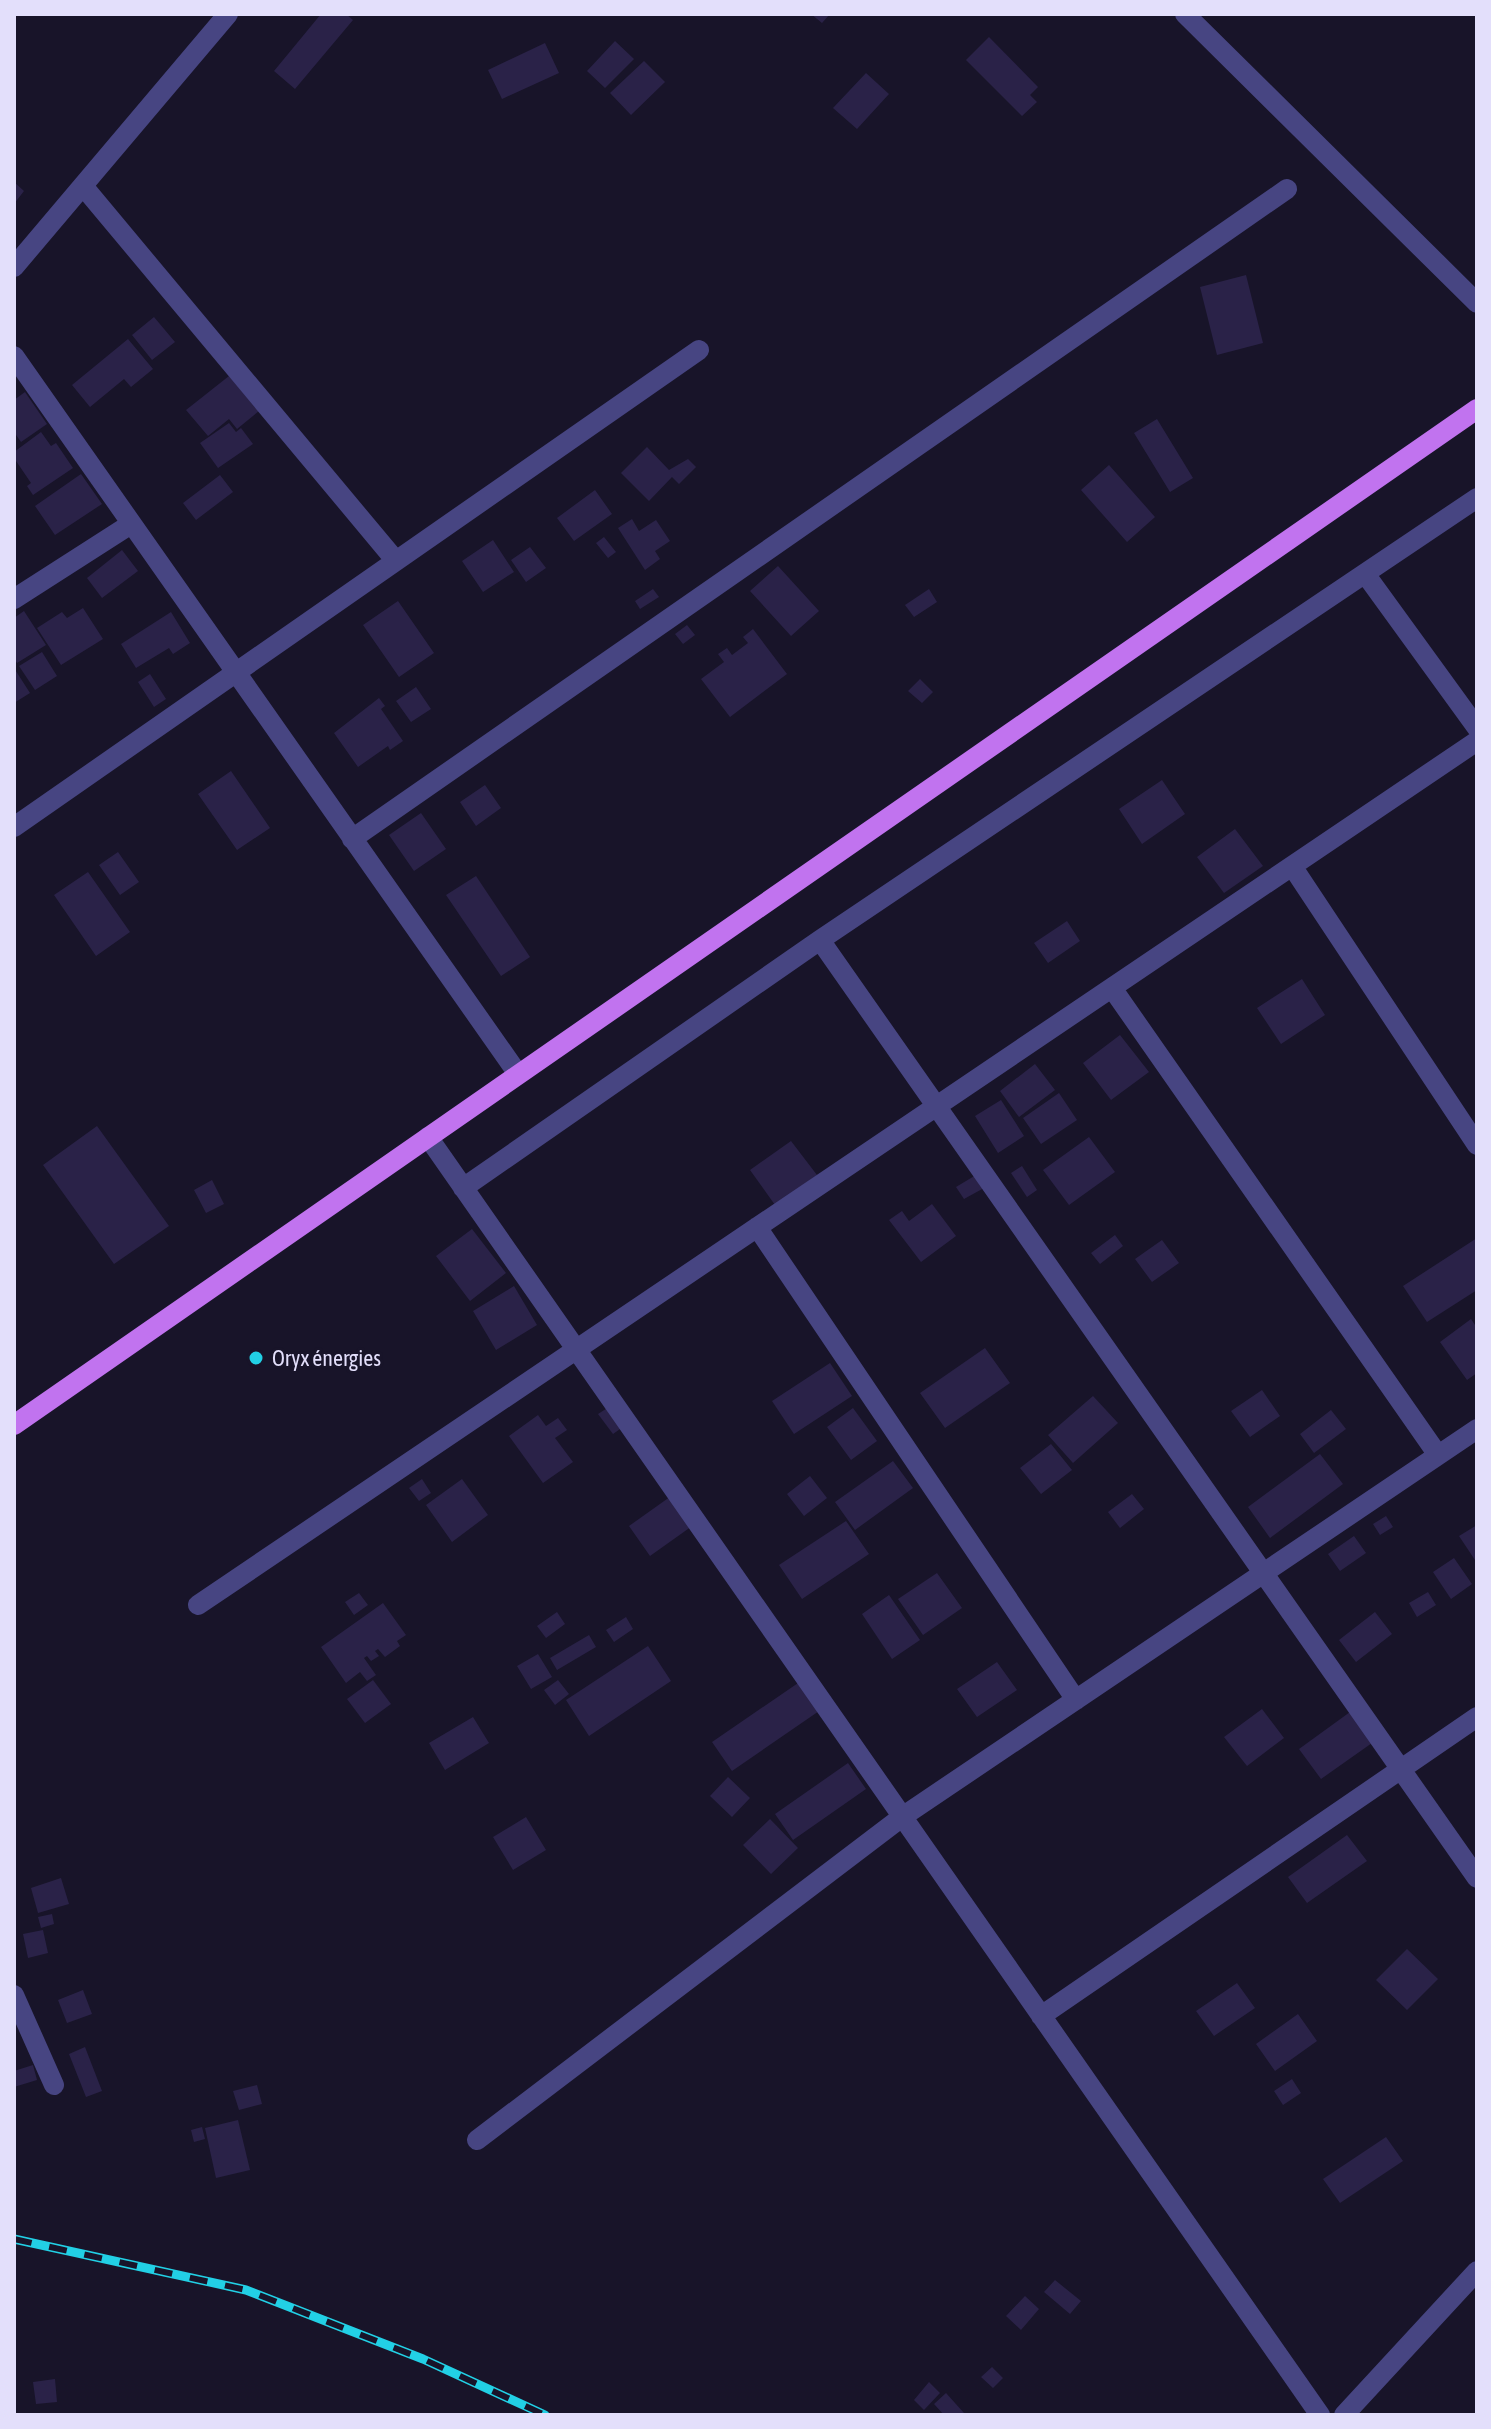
<svg xmlns="http://www.w3.org/2000/svg" width="1491" height="2429" font-family="'Asap Condensed',sans-serif">
<style>
.building{fill:#2a2248}
.lines{fill:none;stroke-linecap:round;stroke-linejoin:round}
.minor{stroke:#474582;stroke-width:20}
.major{stroke:#c173ef;stroke-width:20}
.rail-casing{stroke:#22d0e5;stroke-width:9}
.rail{stroke:#181429;stroke-width:6;stroke-dasharray:18;stroke-linecap:butt}
.poi-dot{fill:#22d0e5;stroke:#181429;stroke-width:3}
.labels{text-anchor:middle;stroke-width:6;stroke-linejoin:round;paint-order:stroke}
.poi-label{font-size:22px;fill:#e3dffb;stroke:#181429;text-anchor:start}
</style>
<rect width="100%" height="100%" fill="#181429"/>
<path class="building" d="M 321,14 L 346,14 L 353,20 L 295,89 L 274,71 Z
M 811,14 L 830,14 L 822,23 Z
M 989,37 L 1038,87 L 1030,95 L 1037,102 L 1022,116 L 966,60 Z
M 615,41 L 634,59 L 605,88 L 587,71 Z
M 545,43 L 559,73 L 502,99 L 488,70 Z
M 644,61 L 665,82 L 631,115 L 610,93 Z
M 866,73 L 889,94 L 857,129 L 833,108 Z
M 14,182 L 24,191 L 14,204 Z
M 1246,275 L 1263,343 L 1217,355 L 1200,287 Z
M 154,317 L 175,342 L 152,360 L 132,335 Z
M 128,339 L 153,369 L 131,387 L 124,379 L 90,407 L 72,385 Z
M 229,376 L 259,411 L 237,429 L 229,419 L 208,436 L 186,410 Z
M 25,392 L 47,424 L 21,442 L 14,432 L 14,400 Z
M 1157,419 L 1193,478 L 1170,492 L 1134,433 Z
M 229,423 L 236,432 L 241,428 L 253,444 L 218,468 L 200,443 Z
M 41,432 L 51,446 L 56,443 L 73,468 L 33,495 L 27,486 L 31,483 L 14,458 L 14,452 Z
M 647,447 L 669,470 L 688,459 L 696,467 L 679,484 L 672,477 L 649,501 L 621,473 Z
M 1109,465 L 1155,517 L 1127,542 L 1081,490 Z
M 81,474 L 102,504 L 55,535 L 35,506 Z
M 220,475 L 233,492 L 196,520 L 183,503 Z
M 595,490 L 612,514 L 574,541 L 557,518 Z
M 632,519 L 639,531 L 656,520 L 670,541 L 655,551 L 660,559 L 645,570 L 618,528 Z
M 604,537 L 616,552 L 608,558 L 596,543 Z
M 493,540 L 514,572 L 483,592 L 462,561 Z
M 530,547 L 546,568 L 526,582 L 511,560 Z
M 122,550 L 138,571 L 102,598 L 87,578 Z
M 778,566 L 819,611 L 791,636 L 750,591 Z
M 653,589 L 659,597 L 640,609 L 635,601 Z
M 929,589 L 937,602 L 914,617 L 905,605 Z
M 398,601 L 434,653 L 399,677 L 363,625 Z
M 83,608 L 103,639 L 61,665 L 37,628 L 62,612 L 67,618 Z
M 24,611 L 46,645 L 17,663 L 14,658 L 14,618 Z
M 171,612 L 190,643 L 173,654 L 169,648 L 136,668 L 121,644 Z
M 687,625 L 695,635 L 683,644 L 675,634 Z
M 753,629 L 787,674 L 730,717 L 701,679 L 724,662 L 718,654 L 727,648 L 732,655 L 748,643 L 743,637 Z
M 42,652 L 57,676 L 35,690 L 19,666 Z
M 14,668 L 30,693 L 14,703 Z
M 150,674 L 166,699 L 154,707 L 138,682 Z
M 920,679 L 933,692 L 922,703 L 908,691 Z
M 416,687 L 431,709 L 411,722 L 396,701 Z
M 379,698 L 385,706 L 381,709 L 403,741 L 390,750 L 388,746 L 358,767 L 334,733 Z
M 231,771 L 270,828 L 237,850 L 198,794 Z
M 1162,780 L 1185,814 L 1142,844 L 1119,809 Z
M 485,785 L 501,808 L 476,826 L 460,802 Z
M 421,813 L 446,849 L 414,871 L 389,835 Z
M 1235,829 L 1263,866 L 1224,893 L 1197,857 Z
M 118,852 L 139,882 L 120,895 L 99,865 Z
M 88,872 L 130,932 L 96,956 L 54,895 Z
M 476,876 L 530,957 L 501,976 L 446,895 Z
M 1067,921 L 1080,941 L 1048,963 L 1034,943 Z
M 1302,979 L 1325,1015 L 1281,1044 L 1257,1008 Z
M 1120,1035 L 1149,1072 L 1111,1100 L 1083,1063 Z
M 1035,1064 L 1055,1090 L 1019,1117 L 1000,1091 Z
M 1059,1093 L 1077,1120 L 1041,1144 L 1023,1118 Z
M 1001,1100 L 1024,1136 L 998,1153 L 975,1116 Z
M 97,1126 L 169,1226 L 114,1264 L 43,1165 Z
M 1089,1137 L 1115,1172 L 1069,1205 L 1043,1170 Z
M 791,1141 L 817,1175 L 775,1205 L 750,1170 Z
M 1022,1166 L 1037,1190 L 1027,1197 L 1011,1173 Z
M 976,1175 L 984,1188 L 964,1199 L 956,1187 Z
M 212,1180 L 224,1204 L 206,1213 L 194,1190 Z
M 932,1204 L 956,1236 L 921,1262 L 889,1220 L 902,1211 L 909,1221 Z
M 472,1229 L 506,1273 L 470,1301 L 436,1256 Z
M 1115,1235 L 1123,1246 L 1100,1264 L 1091,1253 Z
M 1477,1238 L 1477,1290 L 1427,1322 L 1403,1286 Z
M 1162,1240 L 1179,1263 L 1152,1282 L 1135,1259 Z
M 514,1286 L 537,1325 L 496,1350 L 473,1311 Z
M 1471,1319 L 1477,1328 L 1477,1373 L 1467,1380 L 1440,1342 Z
M 985,1348 L 1010,1383 L 945,1428 L 920,1393 Z
M 830,1363 L 852,1396 L 794,1434 L 772,1401 Z
M 1262,1390 L 1280,1416 L 1250,1437 L 1231,1411 Z
M 1093,1396 L 1118,1423 L 1073,1463 L 1048,1435 Z
M 612,1405 L 627,1424 L 613,1434 L 598,1414 Z
M 853,1408 L 877,1441 L 851,1460 L 827,1427 Z
M 1331,1410 L 1346,1429 L 1314,1453 L 1300,1434 Z
M 538,1415 L 546,1426 L 558,1418 L 567,1430 L 555,1438 L 573,1462 L 543,1483 L 509,1436 Z
M 1051,1444 L 1072,1470 L 1041,1494 L 1020,1468 Z
M 1320,1454 L 1343,1484 L 1270,1538 L 1248,1507 Z
M 893,1461 L 913,1488 L 855,1530 L 835,1502 Z
M 810,1476 L 827,1498 L 804,1516 L 787,1494 Z
M 422,1479 L 431,1493 L 419,1501 L 409,1488 Z
M 462,1479 L 488,1515 L 452,1542 L 426,1505 Z
M 674,1494 L 695,1524 L 650,1556 L 629,1526 Z
M 1132,1494 L 1144,1509 L 1120,1528 L 1108,1512 Z
M 1386,1516 L 1393,1527 L 1380,1535 L 1373,1524 Z
M 846,1521 L 869,1554 L 802,1599 L 779,1565 Z
M 1477,1525 L 1477,1563 L 1459,1536 Z
M 1354,1536 L 1366,1553 L 1340,1571 L 1328,1554 Z
M 1454,1558 L 1472,1584 L 1451,1599 L 1433,1572 Z
M 937,1573 L 962,1608 L 923,1635 L 898,1599 Z
M 1428,1592 L 1436,1605 L 1417,1617 L 1409,1603 Z
M 359,1593 L 368,1605 L 354,1615 L 345,1602 Z
M 889,1595 L 920,1640 L 892,1659 L 862,1614 Z
M 383,1603 L 406,1635 L 397,1641 L 400,1646 L 385,1657 L 378,1649 L 375,1651 L 379,1656 L 371,1661 L 367,1656 L 364,1658 L 376,1675 L 367,1681 L 360,1672 L 346,1683 L 321,1647 Z
M 557,1612 L 565,1624 L 546,1638 L 537,1626 Z
M 1375,1612 L 1392,1634 L 1356,1662 L 1339,1640 Z
M 626,1617 L 633,1629 L 614,1642 L 606,1630 Z
M 589,1635 L 596,1647 L 557,1670 L 550,1658 Z
M 648,1646 L 671,1681 L 589,1736 L 566,1700 Z
M 538,1654 L 552,1677 L 531,1689 L 517,1666 Z
M 997,1662 L 1017,1690 L 977,1717 L 957,1689 Z
M 373,1680 L 391,1704 L 365,1723 L 347,1699 Z
M 558,1680 L 569,1694 L 555,1705 L 544,1690 Z
M 801,1681 L 822,1709 L 732,1771 L 712,1742 Z
M 1262,1709 L 1284,1738 L 1247,1766 L 1224,1737 Z
M 1350,1712 L 1372,1743 L 1321,1779 L 1299,1749 Z
M 473,1717 L 489,1743 L 445,1770 L 429,1743 Z
M 848,1763 L 866,1789 L 793,1840 L 775,1814 Z
M 728,1777 L 750,1798 L 732,1817 L 710,1796 Z
M 526,1817 L 546,1850 L 513,1870 L 493,1837 Z
M 770,1819 L 798,1848 L 771,1874 L 743,1845 Z
M 1347,1835 L 1367,1861 L 1307,1903 L 1288,1877 Z
M 61,1878 L 69,1904 L 38,1913 L 31,1888 Z
M 52,1914 L 54,1924 L 41,1928 L 38,1917 Z
M 43,1930 L 48,1953 L 28,1958 L 23,1934 Z
M 1407,1949 L 1438,1979 L 1407,2010 L 1376,1980 Z
M 1237,1983 L 1255,2008 L 1214,2036 L 1196,2011 Z
M 83,1990 L 92,2014 L 67,2023 L 58,2000 Z
M 1298,2014 L 1317,2041 L 1275,2071 L 1256,2044 Z
M 85,2047 L 102,2091 L 86,2097 L 69,2054 Z
M 33,2065 L 37,2080 L 14,2087 L 14,2071 Z
M 1292,2079 L 1301,2093 L 1283,2105 L 1274,2091 Z
M 257,2085 L 262,2104 L 239,2110 L 233,2091 Z
M 238,2120 L 250,2170 L 216,2178 L 205,2128 Z
M 202,2127 L 205,2139 L 194,2142 L 191,2130 Z
M 1386,2137 L 1403,2161 L 1340,2203 L 1323,2179 Z
M 1055,2280 L 1081,2301 L 1070,2314 L 1044,2292 Z
M 1025,2296 L 1039,2309 L 1021,2330 L 1006,2316 Z
M 992,2367 L 1003,2378 L 993,2388 L 981,2377 Z
M 55,2379 L 57,2402 L 36,2404 L 33,2382 Z
M 929,2382 L 940,2393 L 924,2410 L 914,2400 Z
M 946,2393 L 964,2413 L 962,2415 L 944,2415 L 934,2404 Z"/>
<g class="lines">
<path class="minor" d="M 1185,14 L 1477,303
M 83,186 L 396,561
M 14,267 L 228,14
M 14,356 L 518,1074
M 1366,575 L 1477,728
M 14,599 L 131,524
M 14,827 L 699,350
M 352,839 L 1287,189
M 1292,866 L 1477,1145
M 820,940 L 1477,1878
M 1112,988 L 1438,1455
M 428,1137 L 1320,2415
M 463,1188 L 820,940 L 1477,498
M 757,1227 L 1076,1700
M 198,1605 L 1477,741
M 14,1995 L 54,2085
M 1041,2016 L 1477,1717
M 477,2140 L 902,1817 L 1477,1429
M 1344,2415 L 1477,2271"/>
<path class="major" d="M 14,1425 L 1477,409"/>
<defs>
<path id="rail" d="M 14,2239 L 246,2290 L 423,2359 L 545,2415"/>
</defs>
<use href="#rail" class="rail-casing"/>
<use href="#rail" class="rail"/>
</g>
<circle class="poi-dot" cx="256" cy="1358" r="8"/>
<g class="labels">
<g class="poi-label">
<text x="272" y="1366">Oryx énergies</text>
</g>
</g>
<rect width="1491" height="2429" fill="none" stroke="#e3dffb" stroke-width="32"/>
</svg>
